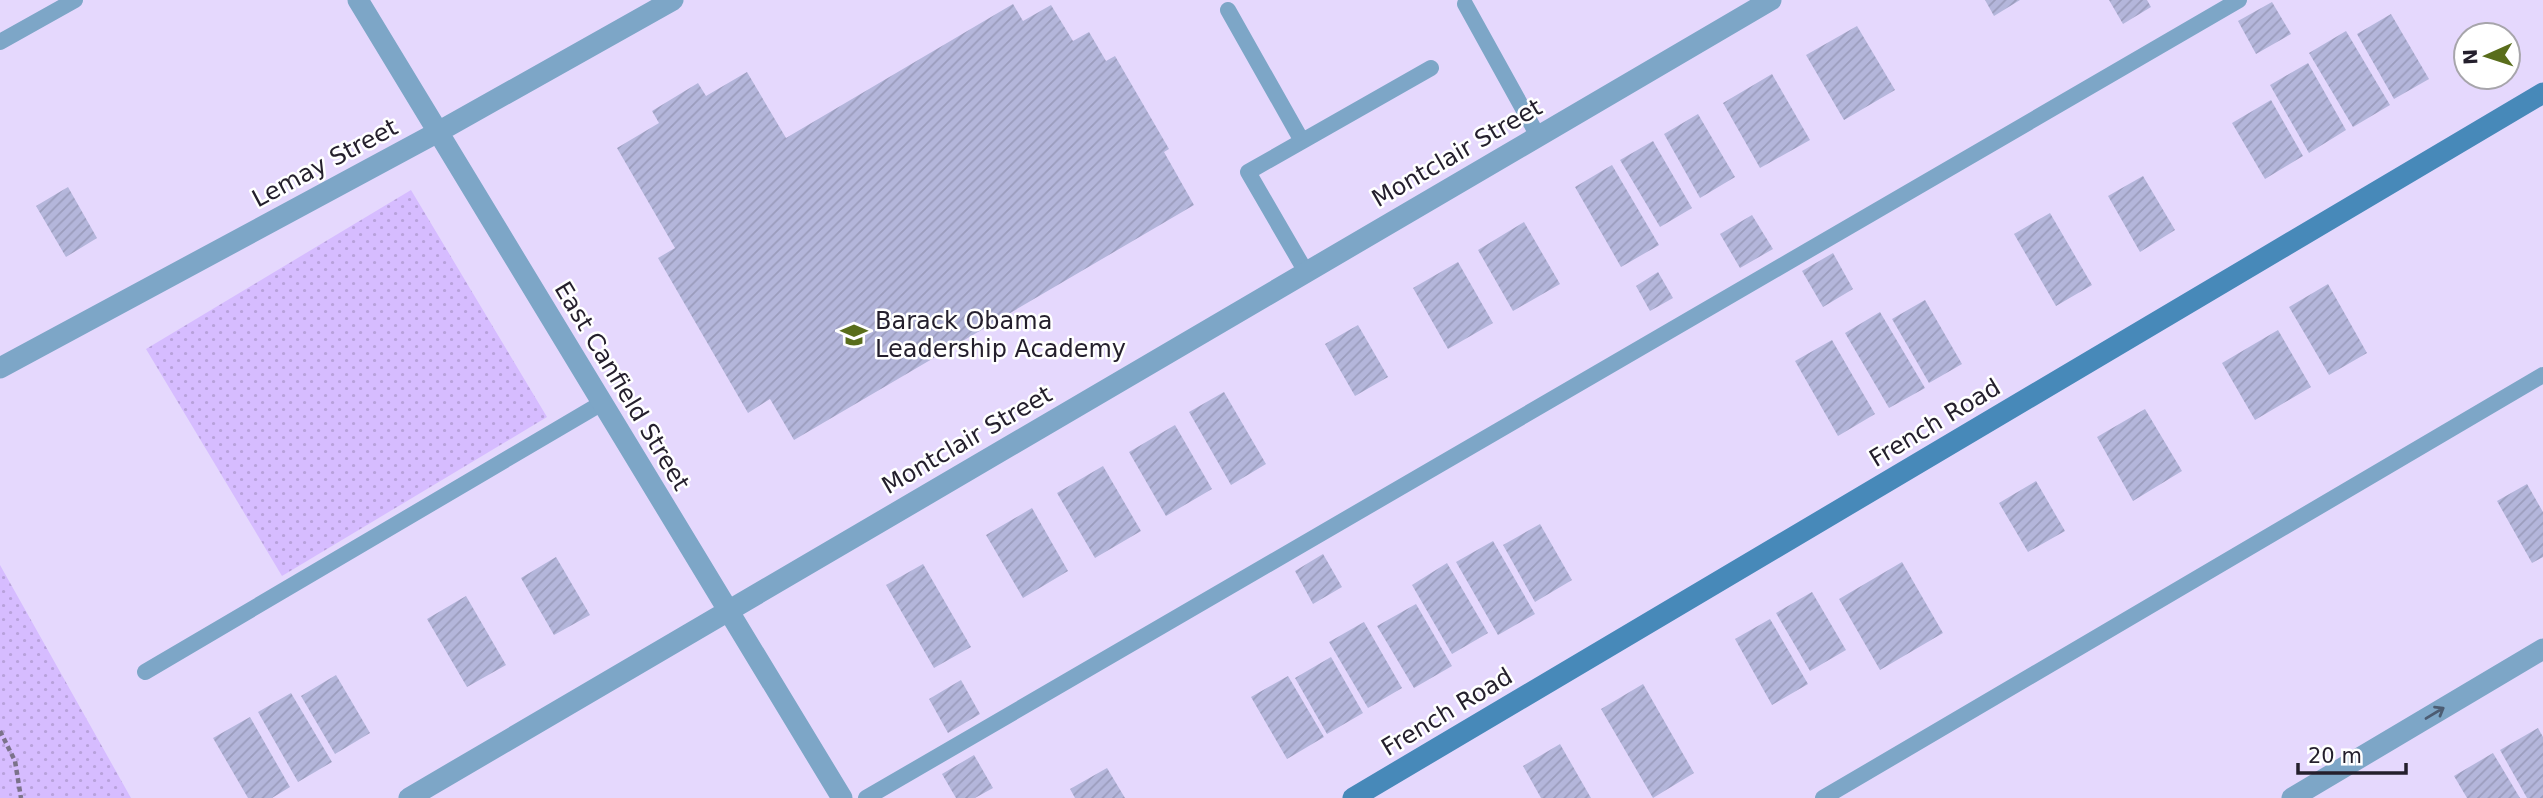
<svg xmlns="http://www.w3.org/2000/svg" width="2543" height="798" font-family="'DejaVu Sans',sans-serif">
<style>
.grass{fill:url(#grass-dots)}
.building{fill:url(#building-hatch)}
.lines{fill:none;stroke-linecap:round;stroke-linejoin:round}
.path{stroke:#7b728a;stroke-width:4.5;stroke-dasharray:5 3.5;stroke-linecap:butt}
.lane{stroke:#7da6c7;stroke-width:16}
.street{stroke:#7da6c7;stroke-width:21}
.secondary{stroke:#4789b9;stroke-width:21}
.oneway{stroke:#4c5c72}
.labels{text-anchor:middle;stroke-width:5;stroke-linejoin:round;paint-order:stroke}
.street-label{font-size:24px;fill:#241f2c;stroke:#fff}
.poi-label{font-size:24px;fill:#241f2c;stroke:#fff;text-anchor:start}
</style>
<defs>
<pattern id="grass-dots" width="8" height="8" patternUnits="userSpaceOnUse" patternTransform="scale(1.75)"><rect width="8" height="8" fill="#d6bcff"/><path d="M2 2h.1M6 6h.1" fill="none" stroke="#b8a1db" stroke-width="1.8" stroke-linecap="round"/></pattern>
<pattern id="building-hatch" width="6" height="6" patternUnits="userSpaceOnUse" patternTransform="scale(1.75)"><rect width="6" height="6" fill="#b4b6db"/><path d="M-1 1l2-2M0 6l6-6M5 7l2-2" fill="none" stroke="#9b9cbc"/></pattern>
</defs>
<rect width="100%" height="100%" fill="#e5d8fd"/>
<path class="grass" d="M 411,190 L 547,417 L 282,576 L 146,349 Z
M 0,565 L 131,798 L 0,798 Z"/>
<path class="building" d="M 1985,0 L 2020,0 L 1994,16 Z
M 2109,0 L 2147,0 L 2151,7 L 2123,24 Z
M 2272,2 L 2291,34 L 2256,54 L 2238,21 Z
M 1013,4 L 1023,21 L 1051,5 L 1073,41 L 1089,32 L 1106,61 L 1115,56 L 1169,149 L 1164,152 L 1194,205 L 794,440 L 770,399 L 748,413 L 658,258 L 675,248 L 617,148 L 659,123 L 652,111 L 698,83 L 706,96 L 747,72 L 786,138 Z
M 2391,14 L 2429,79 L 2394,99 L 2357,34 Z
M 1857,26 L 1895,90 L 1844,120 L 1806,55 Z
M 2346,31 L 2390,105 L 2353,127 L 2309,53 Z
M 2308,63 L 2346,130 L 2309,153 L 2270,85 Z
M 1772,74 L 1810,140 L 1760,168 L 1723,103 Z
M 2271,100 L 2303,156 L 2265,179 L 2232,123 Z
M 1698,114 L 1735,177 L 1700,198 L 1664,134 Z
M 1653,141 L 1692,208 L 1660,227 L 1620,160 Z
M 1612,165 L 1659,245 L 1621,267 L 1575,187 Z
M 2143,176 L 2175,230 L 2140,252 L 2108,196 Z
M 68,187 L 97,238 L 66,257 L 36,206 Z
M 2050,213 L 2092,285 L 2056,306 L 2014,234 Z
M 1752,215 L 1773,249 L 1740,268 L 1720,234 Z
M 1524,222 L 1560,284 L 1513,311 L 1478,250 Z
M 1833,253 L 1853,289 L 1823,307 L 1802,271 Z
M 1458,262 L 1493,323 L 1448,349 L 1413,288 Z
M 1658,272 L 1673,298 L 1650,311 L 1636,286 Z
M 2328,284 L 2367,353 L 2329,375 L 2289,307 Z
M 1925,300 L 1962,364 L 1929,383 L 1892,319 Z
M 1880,312 L 1925,388 L 1889,408 L 1845,333 Z
M 1358,325 L 1388,377 L 1355,396 L 1325,344 Z
M 2278,330 L 2311,387 L 2255,420 L 2222,363 Z
M 1832,340 L 1875,414 L 1838,436 L 1795,361 Z
M 1224,392 L 1266,464 L 1231,485 L 1189,412 Z
M 2145,409 L 2182,471 L 2133,501 L 2097,437 Z
M 1175,425 L 1212,489 L 1166,516 L 1129,452 Z
M 1103,466 L 1141,531 L 1095,558 L 1057,493 Z
M 2036,481 L 2065,531 L 2028,552 L 1999,503 Z
M 2527,484 L 2543,512 L 2543,557 L 2532,563 L 2497,501 Z
M 1032,508 L 1068,571 L 1023,598 L 986,535 Z
M 1540,524 L 1572,580 L 1535,602 L 1503,545 Z
M 1493,541 L 1535,614 L 1498,635 L 1456,562 Z
M 1323,554 L 1342,587 L 1313,604 L 1295,571 Z
M 556,557 L 590,615 L 554,635 L 521,578 Z
M 1902,562 L 1943,633 L 1880,670 L 1839,599 Z
M 1447,563 L 1488,633 L 1452,654 L 1412,585 Z
M 923,564 L 971,647 L 934,668 L 886,585 Z
M 1812,592 L 1846,650 L 1810,671 L 1776,613 Z
M 466,596 L 506,665 L 467,687 L 427,619 Z
M 1416,604 L 1452,666 L 1414,688 L 1377,626 Z
M 1770,619 L 1808,684 L 1772,705 L 1735,639 Z
M 1364,622 L 1402,688 L 1368,708 L 1329,642 Z
M 1331,657 L 1363,713 L 1327,734 L 1295,678 Z
M 336,675 L 370,733 L 335,754 L 301,696 Z
M 1288,676 L 1324,737 L 1287,759 L 1251,697 Z
M 961,680 L 980,714 L 948,733 L 929,699 Z
M 1643,684 L 1694,773 L 1653,798 L 1601,709 Z
M 291,693 L 332,762 L 298,782 L 258,712 Z
M 250,717 L 290,787 L 272,798 L 248,798 L 213,738 Z
M 2538,728 L 2543,737 L 2543,798 L 2527,798 L 2500,750 Z
M 1560,744 L 1591,798 L 1541,798 L 1523,766 Z
M 2493,753 L 2520,798 L 2467,798 L 2454,776 Z
M 974,755 L 993,788 L 975,798 L 956,798 L 942,774 Z
M 1107,768 L 1125,798 L 1075,798 L 1070,789 Z"/>
<g class="lines">
<path class="path" d="M 0,731 L 15,761 L 21,798"/>
<path class="lane" d="M 1465,4 L 1538,136
M 1228,10 L 1302,141
M 0,42 L 75,0
M 1306,272 L 1248,172 L 1431,68
M 145,672 L 602,403
M 866,798 L 2239,0
M 1823,798 L 2543,375"/>
<path class="street" d="M 358,0 L 842,798
M 0,368 L 438,132 L 673,0
M 409,798 L 1771,0
M 2292,798 L 2543,649"/>
<path class="secondary" d="M 1353,798 L 2543,93"/>
</g>
<defs><path id="oneway-shaft" d="M-6 0H5M1.5-3L5.5 0L1.5 3" fill="none" stroke-width="1.6" stroke-linecap="round" stroke-linejoin="round" transform="scale(1.75)"/></defs>
<use class="oneway" href="#oneway-shaft" transform="translate(2435 713) rotate(-31)"/>
<defs>
<symbol id="school-bare" viewBox="-9 -9 18 18"><path d="M0-5L7-2L0 1L-7-2ZM-4 1L0 2.5L4 1V4Q0 6-4 4Z" fill="#596d1b" stroke="#fff" stroke-width="2.5" paint-order="stroke"/></symbol>
</defs>
<g fill-rule="evenodd">
<use href="#school-bare" x="835" y="316" width="38" height="38"/>
</g>
<g class="labels">
<g class="street-label">
<text transform="translate(1457 153) rotate(-30)" y="8">Montclair Street</text>
<text transform="translate(325 163) rotate(-28)" y="8">Lemay Street</text>
<text transform="translate(622 386) rotate(59)" y="8">East Canfield Street</text>
<text transform="translate(1935 423) rotate(-31)" y="8">French Road</text>
<text transform="translate(967 440) rotate(-30)" y="8">Montclair Street</text>
<text transform="translate(1447 712) rotate(-31)" y="8">French Road</text>
</g>
<g class="poi-label">
<text x="875" y="329">Barack Obama<tspan x="875" dy="28">Leadership Academy</tspan></text>
</g>
</g>
<g transform="translate(2487 56) rotate(267)"><circle r="33" fill="#ffffff" stroke="#a7a5ab" stroke-width="2"/>
<path d="M0-5L12 26L0 18L-12 26Z" fill="#596d1b"/>
<text y="-10" font-size="19" font-weight="bold" text-anchor="middle" fill="#241f2c">N</text>
</g>
<path d="M2298 763v10h108v-10" fill="none" stroke="#241f2c" stroke-width="3.5"/>
<text x="2308" y="763" font-size="21" fill="#241f2c" stroke="#ffffff" stroke-width="5" paint-order="stroke">20 m</text>
</svg>
